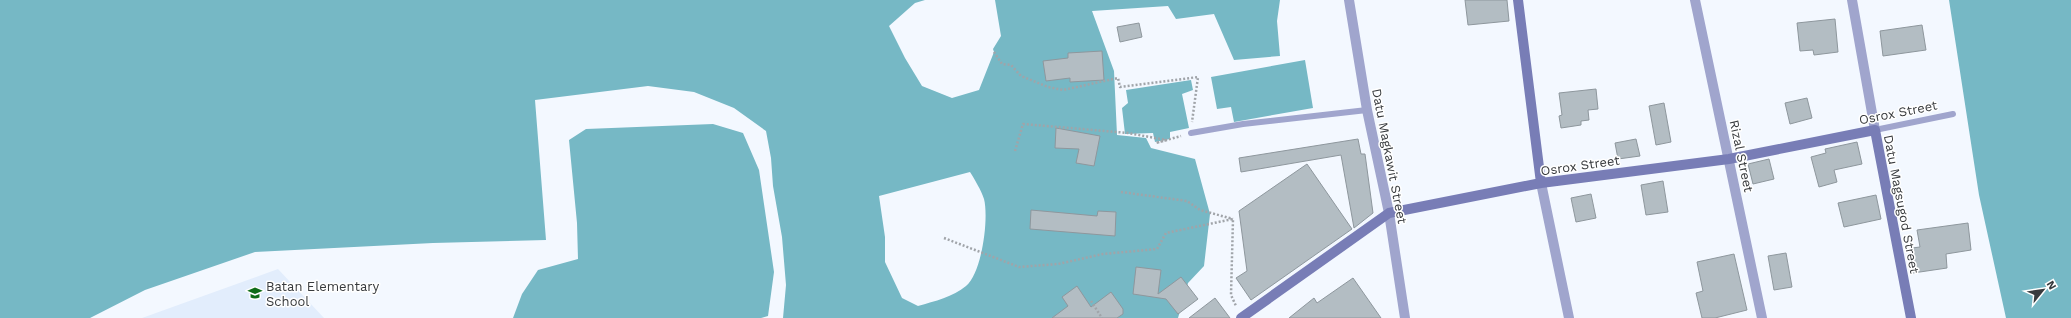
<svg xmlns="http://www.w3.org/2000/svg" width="2071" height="318" font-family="'Work Sans',sans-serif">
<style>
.built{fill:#e2edfc}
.water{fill:#76b8c5;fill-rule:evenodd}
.building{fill:#b3bdc3;stroke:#8e979d}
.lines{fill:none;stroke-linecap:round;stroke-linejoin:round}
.path{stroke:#a0a4a9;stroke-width:2.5;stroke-dasharray:2 2;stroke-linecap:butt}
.lane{stroke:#a0a5cd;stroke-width:6}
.street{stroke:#a0a5cd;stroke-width:10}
.secondary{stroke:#787db6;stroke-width:10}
.labels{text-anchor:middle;stroke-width:3;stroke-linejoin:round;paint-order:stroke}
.street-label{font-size:13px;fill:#383b3e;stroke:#fff}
.poi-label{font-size:13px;fill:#383b3e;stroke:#fff;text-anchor:start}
</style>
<rect width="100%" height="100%" fill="#f3f8ff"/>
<path class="built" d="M 278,269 L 324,318 L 142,318 Z"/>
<path class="water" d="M 0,0 L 925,0 L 915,3 L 889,26 L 905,58 L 922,86 L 952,98 L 979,90 L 994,52 L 993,49 L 1001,36 L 995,0 L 1280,0 L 1277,21 L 1280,56 L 1234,60 L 1214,14 L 1176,19 L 1168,6 L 1092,11 L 1114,71 L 1117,135 L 1146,138 L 1151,148 L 1195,159 L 1210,214 L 1204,266 L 1188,283 L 1178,318 L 783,318 L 786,285 L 782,237 L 773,186 L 771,158 L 766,131 L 734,108 L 694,92 L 648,86 L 535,100 L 546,240 L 433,243 L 255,252 L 145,290 L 90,318 L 0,318 ZM 970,172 C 975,180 981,190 984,199 C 989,218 982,273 966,286 C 953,297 935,301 918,306 L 902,298 L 885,262 L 885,237 L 879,196 Z
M 1949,0 L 2071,0 L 2071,318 L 2006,318 L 1979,195 Z
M 1305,60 L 1313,108 L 1234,122 L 1231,107 L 1217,109 L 1211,77 Z
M 1191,80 L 1193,90 L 1182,94 L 1189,128 L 1170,132 L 1170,139 L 1155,142 L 1153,133 L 1125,134 L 1122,108 L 1128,103 L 1126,90 Z
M 713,124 L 743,133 L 759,170 L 774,272 L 768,316 L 761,318 L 513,318 L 522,294 L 538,270 L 578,259 L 577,223 L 569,140 L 586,129 Z"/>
<path class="building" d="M 1465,0 L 1507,0 L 1509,21 L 1468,25 Z
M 1835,19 L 1838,52 L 1814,55 L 1813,50 L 1800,51 L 1797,23 Z
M 1139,23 L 1142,37 L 1120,42 L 1117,27 Z
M 1922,25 L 1926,50 L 1883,56 L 1880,31 Z
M 1102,51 L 1104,80 L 1070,82 L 1070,78 L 1046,81 L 1043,61 L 1068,58 L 1068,53 Z
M 1596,89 L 1598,109 L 1588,110 L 1589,120 L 1581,121 L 1581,125 L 1561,128 L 1559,116 L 1562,115 L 1559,93 Z
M 1807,98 L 1812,118 L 1790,124 L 1785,103 Z
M 1664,103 L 1671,142 L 1656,145 L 1649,106 Z
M 1056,128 L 1100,136 L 1094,166 L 1076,163 L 1079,149 L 1055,148 Z
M 1358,139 L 1361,154 L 1365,154 L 1373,213 L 1354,228 L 1341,155 L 1241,172 L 1239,158 Z
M 1636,139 L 1640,156 L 1618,159 L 1615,143 Z
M 1857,142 L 1862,164 L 1834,170 L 1837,182 L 1819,187 L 1811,157 L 1826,153 L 1825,149 Z
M 1769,159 L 1774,179 L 1753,184 L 1748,164 Z
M 1307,164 L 1352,229 L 1251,300 L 1236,278 L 1247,271 L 1239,211 Z
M 1663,181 L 1668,212 L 1646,215 L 1641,185 Z
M 1591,194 L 1596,218 L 1576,222 L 1571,198 Z
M 1876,195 L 1881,219 L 1844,227 L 1838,203 Z
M 1031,210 L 1097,216 L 1098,211 L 1116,212 L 1115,236 L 1030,229 Z
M 1968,223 L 1971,250 L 1946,254 L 1947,268 L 1913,273 L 1912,248 L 1920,247 L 1917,230 Z
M 1786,253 L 1792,287 L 1774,290 L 1768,256 Z
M 1734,254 L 1747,310 L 1715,318 L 1702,318 L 1696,293 L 1703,291 L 1697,262 Z
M 1136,267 L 1161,270 L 1158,294 L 1181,277 L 1198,299 L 1178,314 L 1166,299 L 1133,294 Z
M 1353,278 L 1381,318 L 1289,318 L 1314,298 L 1317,303 Z
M 1077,286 L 1091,307 L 1111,292 L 1123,309 L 1123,314 L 1117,318 L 1052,318 L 1068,306 L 1062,297 Z
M 1215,298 L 1230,318 L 1189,318 Z"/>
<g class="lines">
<path class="path" d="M 994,52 L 1002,64 L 1011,65 L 1021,76 L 1048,87 L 1063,90 L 1118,78 L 1120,87 L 1198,77 L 1192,122
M 1015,151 L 1023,124 L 1128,133 L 1166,140 L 1156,143 L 1181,136
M 1121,192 L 1187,201 L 1200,210 L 1233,219
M 944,238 L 1019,267 L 1058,264 L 1103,254 L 1157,249 L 1166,233 L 1233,219 L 1231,295 L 1236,306
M 1091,301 L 1102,318"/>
<path class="lane" d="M 1875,130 L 1953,114
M 1191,133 L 1243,124 L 1367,110"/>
<path class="street" d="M 1349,0 L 1367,110 L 1389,213 L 1405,318
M 1695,0 L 1762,318
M 1852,0 L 1875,130
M 1541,183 L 1569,318"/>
<path class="secondary" d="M 1518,0 L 1541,183
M 1241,318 L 1389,213 L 1541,183 L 1729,159 L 1875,130 L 1911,318"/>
</g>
<defs>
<symbol id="school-bare" viewBox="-9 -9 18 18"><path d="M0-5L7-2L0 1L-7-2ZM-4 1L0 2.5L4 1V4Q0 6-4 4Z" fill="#0f6c17" stroke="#fff" stroke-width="2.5" paint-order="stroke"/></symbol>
</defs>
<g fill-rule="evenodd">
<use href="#school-bare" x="245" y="283" width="20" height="20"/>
</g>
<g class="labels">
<g class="street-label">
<text transform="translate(1898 112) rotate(-11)" y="5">Osrox Street</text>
<text transform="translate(1390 156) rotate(79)" y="5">Datu Magkawit Street</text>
<text transform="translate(1742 156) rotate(78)" y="5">Rizal Street</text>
<text transform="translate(1580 165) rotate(-8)" y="5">Osrox Street</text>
<text transform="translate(1902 204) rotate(79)" y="5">Datu Magsugod Street</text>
</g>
<g class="poi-label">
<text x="266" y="291">Batan Elementary<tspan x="266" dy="15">School</tspan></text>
</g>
</g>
<g transform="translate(2043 290) rotate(60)" stroke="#ffffff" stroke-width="3" paint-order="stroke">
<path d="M0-3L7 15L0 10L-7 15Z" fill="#383b3e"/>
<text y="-6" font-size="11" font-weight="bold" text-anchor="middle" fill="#383b3e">N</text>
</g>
</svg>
